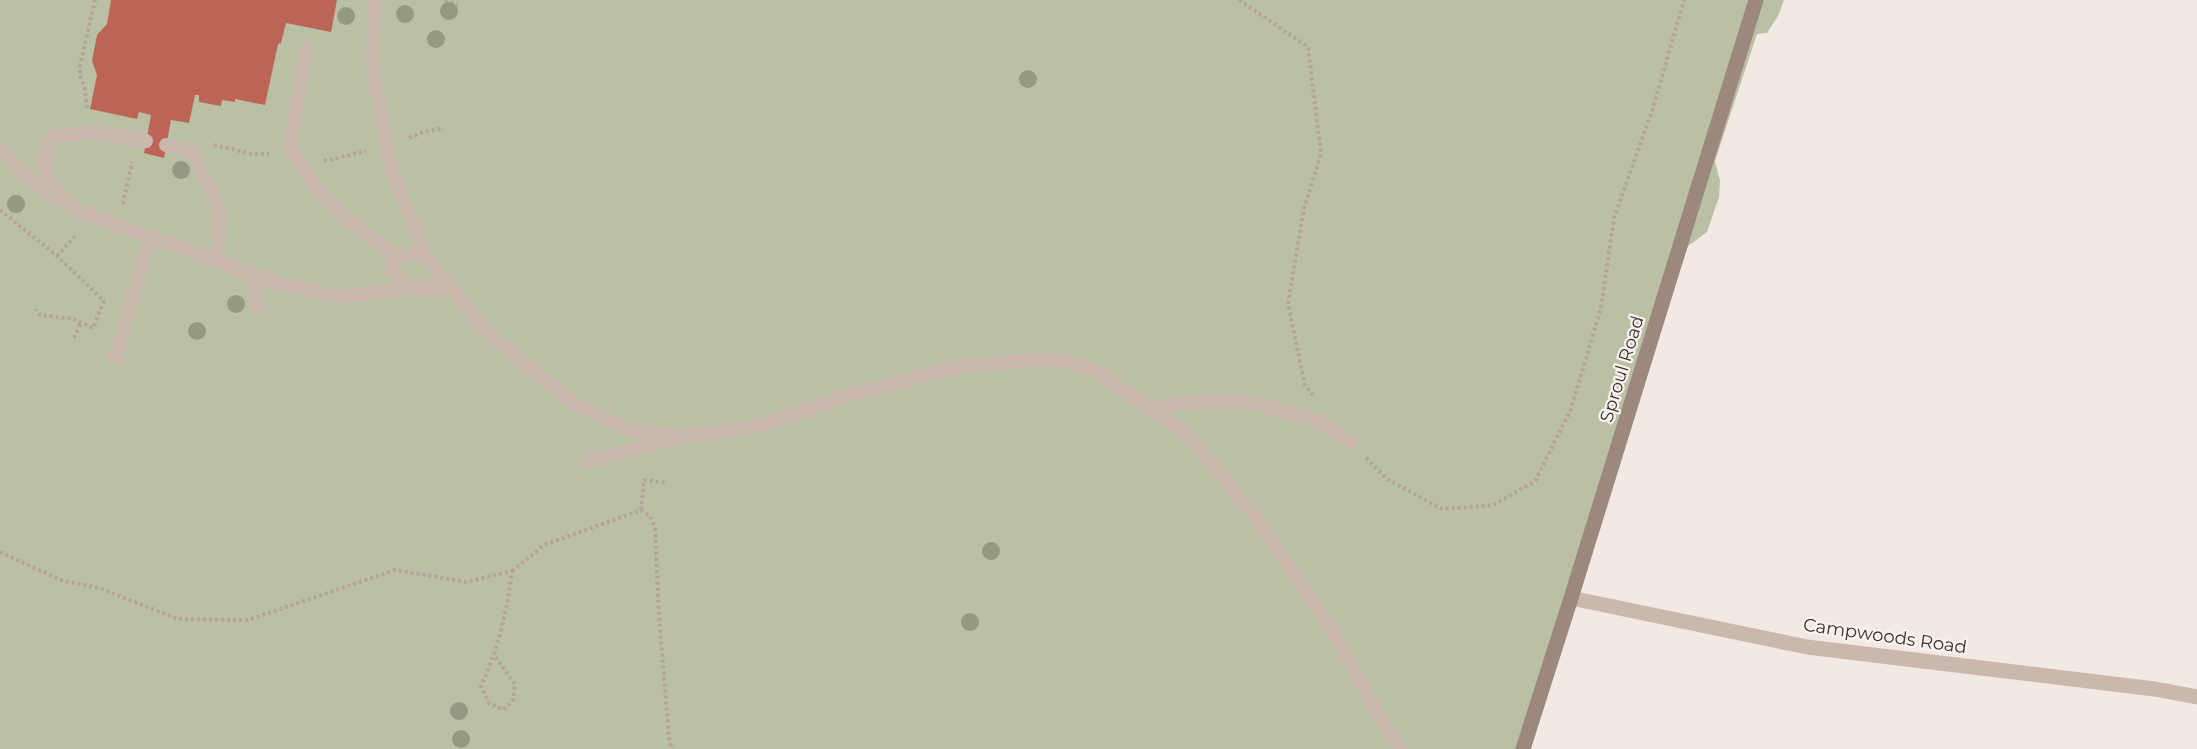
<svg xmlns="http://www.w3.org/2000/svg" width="2197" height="749" font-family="Montserrat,sans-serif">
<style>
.green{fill:#bac0a3}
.building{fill:#bc6456}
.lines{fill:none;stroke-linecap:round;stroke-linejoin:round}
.path{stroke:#b6a299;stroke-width:4;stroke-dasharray:3 3;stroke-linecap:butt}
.service{stroke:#cab8af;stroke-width:14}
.minor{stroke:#cab8af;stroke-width:15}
.secondary{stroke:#9d8880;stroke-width:15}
.tree{fill:#979881}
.labels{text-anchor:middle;stroke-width:4.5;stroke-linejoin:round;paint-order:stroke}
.street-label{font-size:18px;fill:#392f2c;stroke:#faf3ef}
</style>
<rect width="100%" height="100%" fill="#f2e9e2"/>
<path class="green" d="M 0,0 L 1784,0 L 1778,16 L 1767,33 L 1757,34 L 1715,161 L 1720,181 L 1719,197 L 1707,232 L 1688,246 L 1523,749 L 0,749 Z"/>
<path class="building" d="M 111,0 L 337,0 L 331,32 L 286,23 L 281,43 L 278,44 L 265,105 L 235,99 L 235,102 L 222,100 L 221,106 L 199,102 L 199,95 L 195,95 L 189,123 L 171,120 L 164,158 L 144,153 L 151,115 L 139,112 L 137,119 L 90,109 L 97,75 L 92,61 L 97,35 L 107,24 Z"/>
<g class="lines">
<path class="path" d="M 445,0 L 458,5
M 1239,0 L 1308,47 L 1321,154 L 1304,208 L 1288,304 L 1305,385 L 1313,395
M 87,108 L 85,90 L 80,75 L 80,66 L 95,0
M 409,138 L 423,132 L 444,128
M 214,145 L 253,154 L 269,154
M 324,161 L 366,151
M 123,204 L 132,162
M 0,210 L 57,256 L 104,301 L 93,328 L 73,319 L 40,315 L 36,309
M 57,256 L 77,234
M 74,338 L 81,323
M 1366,458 L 1387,479 L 1442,509 L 1493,505 L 1535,481 L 1571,409 L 1601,308 L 1614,218 L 1652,111 L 1684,0
M 641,510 L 644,480 L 667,483
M 0,552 L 63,581 L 99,588 L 178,619 L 248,620 L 395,570 L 466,582 L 512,571 C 507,612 498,649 481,686 L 489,703 L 503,710 L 513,700 L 515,684 L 495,656
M 512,571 L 544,545 L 641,510 L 650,516 L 655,528 L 659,616 L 669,737 L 672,749"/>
<path class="service" d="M 374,0 L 373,71 L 393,174 L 425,255 L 484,330 L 576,405 L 631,430 L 681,437 L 764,425 L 844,397 L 965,365 L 1055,359 L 1097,371 L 1187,434 L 1251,511 L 1333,631 L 1372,704 L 1400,749
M 307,48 L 290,146 L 316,189 L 338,211 L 396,257
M 146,141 L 103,133 L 54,135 L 43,162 L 52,186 L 76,210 L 281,284 L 337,296 L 389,292 L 407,287 L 451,289
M 166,145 L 191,151 L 219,207 L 218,261
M 0,147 L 25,176 L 57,197
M 249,272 L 259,308
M 407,287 L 392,270 L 396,257 L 411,254 L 425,255
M 115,357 L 151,237
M 1151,409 L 1173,404 L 1230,400 L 1266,406 L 1321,422 L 1350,442
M 586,462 L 673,439"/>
<path class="minor" d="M 1571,598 L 1807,647 L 2155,689 L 2197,697"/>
<path class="secondary" d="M 1523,749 L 1571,598 L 1756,0"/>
</g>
<g class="tree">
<circle cx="449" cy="11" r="9"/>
<circle cx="405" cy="14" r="9"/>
<circle cx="346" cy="16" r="9"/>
<circle cx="436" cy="39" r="9"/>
<circle cx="1028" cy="79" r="9"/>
<circle cx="181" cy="170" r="9"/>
<circle cx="16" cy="204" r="9"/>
<circle cx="236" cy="304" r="9"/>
<circle cx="197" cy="331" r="9"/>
<circle cx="991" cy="551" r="9"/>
<circle cx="970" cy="622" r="9"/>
<circle cx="459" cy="711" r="9"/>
<circle cx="461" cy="739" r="9"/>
</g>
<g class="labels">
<g class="street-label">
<text transform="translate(1622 369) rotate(-73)" y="6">Sproul Road</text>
<text transform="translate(1885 636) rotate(8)" y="6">Campwoods Road</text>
</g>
</g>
</svg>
